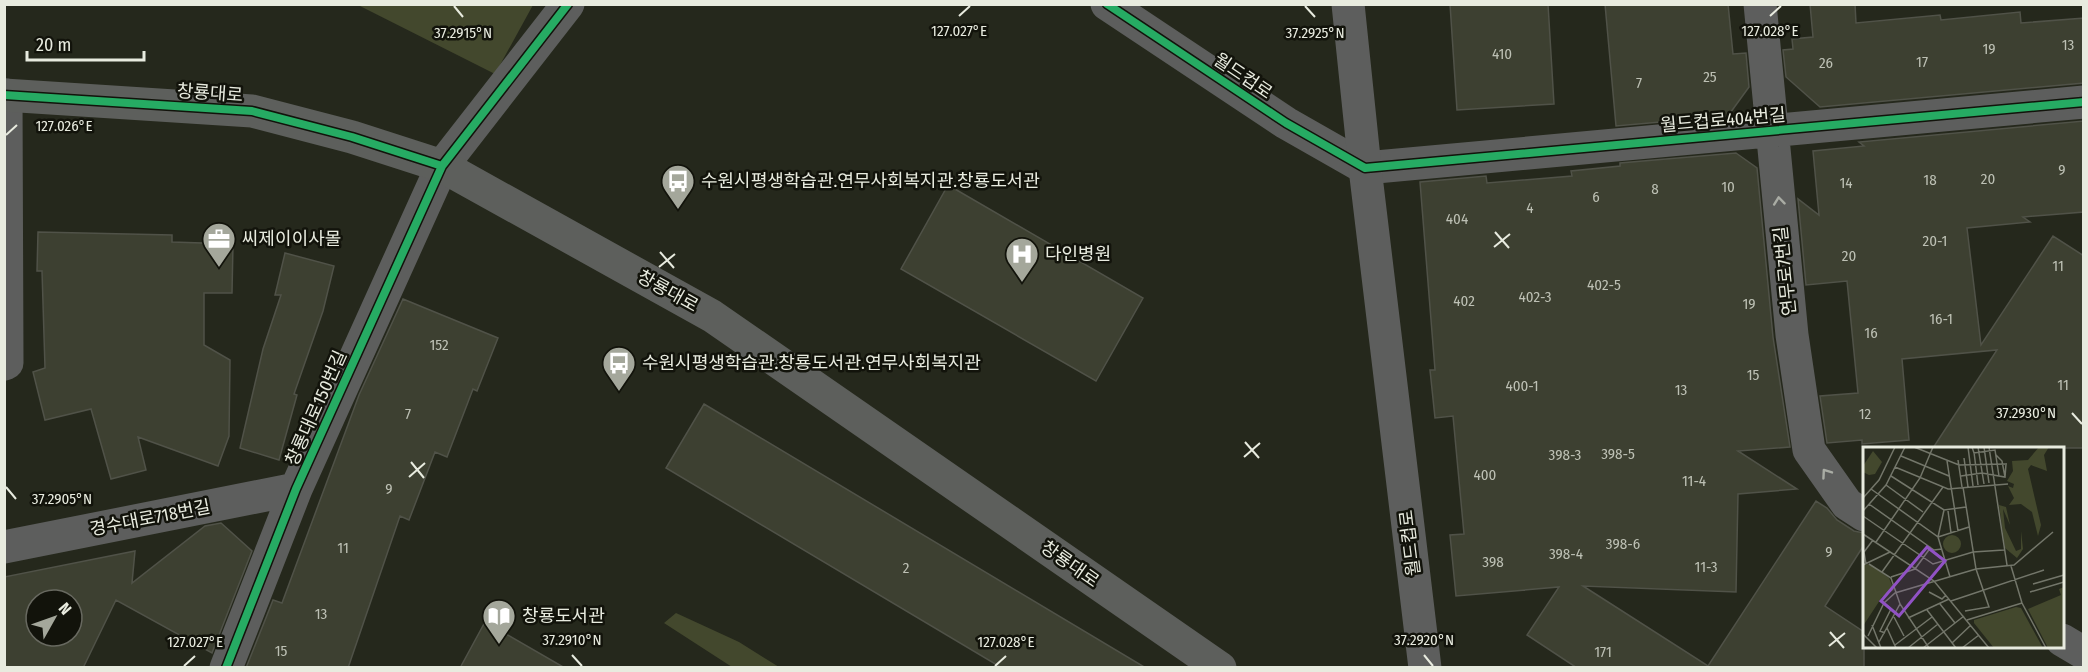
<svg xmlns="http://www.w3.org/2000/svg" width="2088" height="672" font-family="'Fira Sans Condensed','Noto Sans KR',sans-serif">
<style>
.green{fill:#43482d}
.building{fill:#3d4031;stroke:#505248;stroke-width:1.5;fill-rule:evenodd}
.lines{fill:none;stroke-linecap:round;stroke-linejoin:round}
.minor{stroke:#5d5e5d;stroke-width:33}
.tertiary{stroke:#5d5e5d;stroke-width:33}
.primary{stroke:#5d5f5c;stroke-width:33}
.cycleway-casing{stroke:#12130b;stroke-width:11}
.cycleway{stroke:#26ab63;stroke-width:8}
.oneway{stroke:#a9aca4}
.ticks{fill:none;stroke:#e8ebdf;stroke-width:2}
.labels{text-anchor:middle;stroke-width:5;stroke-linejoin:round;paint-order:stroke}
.number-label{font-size:15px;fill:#bdc0b4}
.street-label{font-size:18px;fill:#e8ebdf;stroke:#12130b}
.poi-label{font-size:18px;fill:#e8ebdf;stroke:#12130b;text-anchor:start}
.inset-road{fill:none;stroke:#73766a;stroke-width:1.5}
.view{fill:#9152c5;fill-opacity:0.15;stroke:#9152c5;stroke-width:3}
.inset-edge{fill:none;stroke:#e8ebdf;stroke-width:3}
.ticks-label{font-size:15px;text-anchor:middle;fill:#e8ebdf;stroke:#12130b;stroke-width:5;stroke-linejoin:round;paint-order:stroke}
</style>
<rect width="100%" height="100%" fill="#25281c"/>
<path class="green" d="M 358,5 L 533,5 L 495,74 Z
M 676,613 L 739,642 L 779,667 L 732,667 L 664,623 Z"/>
<path class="building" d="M 1450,4 L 1548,4 L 1554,104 L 1457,110 Z
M 1605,4 L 1728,4 L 1733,54 L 1746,53 L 1749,87 L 1728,116 L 1616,126 Z
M 1810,4 L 1855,4 L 1856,23 L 1940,15 L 1941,20 L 2020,12 L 2021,23 L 2084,18 L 2084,83 L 1820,107 L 1786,77 L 1783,50 L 1793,49 L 1792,39 L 1813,37 Z
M 2084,121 L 2084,212 L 2023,217 L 2030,222 L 1967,228 L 1981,345 L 2053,236 L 2084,256 L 2084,448 L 1933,448 L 1997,350 L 1902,359 L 1909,440 L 1862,444 L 1862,440 L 1827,443 L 1820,396 L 1858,393 L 1847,281 L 1806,285 L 1798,199 L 1819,215 L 1813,151 L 1864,146 L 1859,142 Z
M 1736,153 L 1757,168 L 1773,337 L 1790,447 L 1738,451 L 1797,489 L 1738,494 L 1736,592 L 1583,586 L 1708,666 L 1816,501 L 1827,508 L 1837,520 L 1854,531 L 1864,533 L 1864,545 L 1825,606 L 1864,632 L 1864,668 L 1577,668 L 1527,635 L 1559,587 L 1456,596 L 1450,535 L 1464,534 L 1453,416 L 1435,418 L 1430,370 L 1435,370 L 1420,182 L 1486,176 L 1487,183 L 1572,176 L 1571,171 L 1620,166 L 1620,163 Z
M 948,185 L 1143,298 L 1096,381 L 901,269 Z
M 38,232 L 172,235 L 172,242 L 233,244 L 232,293 L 204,293 L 204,345 L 230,360 L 229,436 L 218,466 L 138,437 L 146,470 L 111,479 L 91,409 L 45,420 L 33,372 L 45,368 L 42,271 L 37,271 Z
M 285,253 L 334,266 L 323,311 L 294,394 L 297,395 L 279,460 L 240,448 L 263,349 L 281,295 L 275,295 Z
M 403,299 L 498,338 L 477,391 L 473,389 L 447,457 L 435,452 L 409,520 L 400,516 L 348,668 L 246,668 L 273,600 L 282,603 L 359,395 Z
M 704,404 L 1146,668 L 1002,668 L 666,468 Z
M 221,523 L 252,551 L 212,653 L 116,600 L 83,668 L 4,668 L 4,577 L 135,551 L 132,583 L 205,526 ZM 36,600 L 72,600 L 72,636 L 36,636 Z
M 485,622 L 565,668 L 460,668 Z"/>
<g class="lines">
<path class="minor" d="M 1107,4 L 1286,123 L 1365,168 L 2084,102
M 1760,4 L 1792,335 L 1809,450 L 1847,504 L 1864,515
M 4,364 L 7,363 L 6,95
M 4,547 L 296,489
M 2062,640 L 2084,653
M 226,668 L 296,489 L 442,166 L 568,4"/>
<path class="tertiary" d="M 1348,4 L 1365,168 L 1425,668"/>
<path class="primary" d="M 4,95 L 252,111 L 352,137 L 442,166 L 712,316 L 1220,668"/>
<defs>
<path id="cycleway" d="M 1107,4 L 1286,123 L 1365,168 L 2084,102
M 4,95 L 252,111 L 352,137 L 442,166
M 226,668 L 296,489 L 442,166 L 568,4"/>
</defs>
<use href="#cycleway" class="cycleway-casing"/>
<use href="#cycleway" class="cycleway"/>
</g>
<defs><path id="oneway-chevron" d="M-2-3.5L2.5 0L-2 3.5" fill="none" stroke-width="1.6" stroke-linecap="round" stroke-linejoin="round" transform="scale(1.5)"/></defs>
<g class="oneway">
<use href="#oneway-chevron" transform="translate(1779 201) rotate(-96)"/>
<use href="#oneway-chevron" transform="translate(1826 473) rotate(-125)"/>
</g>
<path class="ticks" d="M 454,6 L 463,17M 1305,6 L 1315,17M 959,16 L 970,6M 1770,16 L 1781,6M 6,135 L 17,125M 1495,232 L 1509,248M 1494,247 L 1510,234M 660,252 L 674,268M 659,267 L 675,254M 2072,413 L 2082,424M 1245,442 L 1259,458M 1244,457 L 1260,443M 411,462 L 424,478M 409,477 L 425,463M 6,487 L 16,499M 1830,632 L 1844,648M 1829,646 L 1845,633M 572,655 L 582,666M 1424,655 L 1433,666M 184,666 L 195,656M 995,666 L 1006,656"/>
<defs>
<symbol id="bus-pin" viewBox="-11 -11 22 30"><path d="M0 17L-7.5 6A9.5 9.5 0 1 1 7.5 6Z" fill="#a4a79b" stroke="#12130b"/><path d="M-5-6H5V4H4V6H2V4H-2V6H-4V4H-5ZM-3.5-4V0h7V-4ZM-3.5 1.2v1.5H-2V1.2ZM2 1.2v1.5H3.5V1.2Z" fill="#fff"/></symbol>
<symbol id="office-pin" viewBox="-11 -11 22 30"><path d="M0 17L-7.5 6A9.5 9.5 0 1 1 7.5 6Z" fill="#a4a79b" stroke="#12130b"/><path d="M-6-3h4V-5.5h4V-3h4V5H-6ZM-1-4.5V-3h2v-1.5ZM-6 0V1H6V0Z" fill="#fff"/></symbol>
<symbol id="hospital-pin" viewBox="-11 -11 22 30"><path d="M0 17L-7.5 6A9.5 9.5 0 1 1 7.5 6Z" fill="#a4a79b" stroke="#12130b"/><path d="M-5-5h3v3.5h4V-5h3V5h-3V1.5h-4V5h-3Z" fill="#fff"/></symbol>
<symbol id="library-pin" viewBox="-11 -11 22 30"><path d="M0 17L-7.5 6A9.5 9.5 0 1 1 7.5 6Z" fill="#a4a79b" stroke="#12130b"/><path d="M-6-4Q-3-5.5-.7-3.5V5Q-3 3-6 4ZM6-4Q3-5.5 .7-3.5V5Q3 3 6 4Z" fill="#fff"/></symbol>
</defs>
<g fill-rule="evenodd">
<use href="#bus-pin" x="659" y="162" width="38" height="52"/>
<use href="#office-pin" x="200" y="220" width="38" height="52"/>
<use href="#hospital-pin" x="1003" y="235" width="38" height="52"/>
<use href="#bus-pin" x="600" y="344" width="38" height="52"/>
<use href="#library-pin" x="480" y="597" width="38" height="52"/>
</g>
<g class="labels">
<g class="number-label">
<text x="2068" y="50">13</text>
<text x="1989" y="54">19</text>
<text x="1502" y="59">410</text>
<text x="1922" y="67">17</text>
<text x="1826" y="68">26</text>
<text x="1710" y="82">25</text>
<text x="1639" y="88">7</text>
<text x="2062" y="175">9</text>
<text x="1988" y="184">20</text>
<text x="1930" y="185">18</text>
<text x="1846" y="188">14</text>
<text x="1728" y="192">10</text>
<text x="1655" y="194">8</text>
<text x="1596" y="202">6</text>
<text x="1530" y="213">4</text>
<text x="1457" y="224">404</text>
<text x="1935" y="246">20-1</text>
<text x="1849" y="261">20</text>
<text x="2058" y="271">11</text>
<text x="1604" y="290">402-5</text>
<text x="1535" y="302">402-3</text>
<text x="1464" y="306">402</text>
<text x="1749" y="309">19</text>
<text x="1941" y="324">16-1</text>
<text x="1871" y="338">16</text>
<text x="439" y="350">152</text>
<text x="1753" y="380">15</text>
<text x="2063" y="390">11</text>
<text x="1522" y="391">400-1</text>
<text x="1681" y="395">13</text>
<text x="408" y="419">7</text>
<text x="1865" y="419">12</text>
<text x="1618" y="459">398-5</text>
<text x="1565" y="460">398-3</text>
<text x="1485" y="480">400</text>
<text x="1694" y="486">11-4</text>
<text x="389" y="494">9</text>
<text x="1623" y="549">398-6</text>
<text x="343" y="553">11</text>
<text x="1829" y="557">9</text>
<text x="1566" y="559">398-4</text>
<text x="1493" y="567">398</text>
<text x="1706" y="572">11-3</text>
<text x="906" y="573">2</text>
<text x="321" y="619">13</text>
<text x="281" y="656">15</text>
<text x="1603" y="657">171</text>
</g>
<g class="street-label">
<text transform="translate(1243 76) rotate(34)" y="6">월드컵로</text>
<text transform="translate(210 93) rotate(4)" y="6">창룡대로</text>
<text transform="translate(1723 120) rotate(-5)" y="6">월드컵로404번길</text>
<text transform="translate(1785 271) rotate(-96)" y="6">연무로7번길</text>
<text transform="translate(668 291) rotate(29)" y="6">창룡대로</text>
<text transform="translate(316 408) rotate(-66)" y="6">창룡대로150번길</text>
<text transform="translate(150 518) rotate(-11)" y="6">경수대로718번길</text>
<text transform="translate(1410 543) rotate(-97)" y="6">월드컵로</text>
<text transform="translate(1070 564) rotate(35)" y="6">창룡대로</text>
</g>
<g class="poi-label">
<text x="701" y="187">수원시평생학습관.연무사회복지관.창룡도서관</text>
<text x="242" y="245">씨제이이사몰</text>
<text x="1045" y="260">다인병원</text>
<text x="642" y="369">수원시평생학습관.창룡도서관.연무사회복지관</text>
<text x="522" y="622">창룡도서관</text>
</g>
</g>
<g transform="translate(1863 447)">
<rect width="201" height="201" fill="#25281c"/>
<path d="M 176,0 L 186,0 L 181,8 L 184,24 L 168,18 L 165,22 L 178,78 L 175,89 L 169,65 L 158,57 L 146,58 L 151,51 L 145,39 L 150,41 L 151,37 L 144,34 L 150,24 L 149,14 L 165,13 ZM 10,4 L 19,15 L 12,27 L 6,28 L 0,25 L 0,19 ZM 136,58 L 143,60 L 147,78 L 140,62 L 142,81 L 153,104 L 158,102 L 158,84 L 160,102 L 154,111 L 142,101 ZM80 97a9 9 0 1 1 18 0a9 9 0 1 1-18 0ZM 6,117 L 26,131 L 31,143 L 19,150 L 0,179 L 0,118 ZM 201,140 L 201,201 L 185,201 L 165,162 L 198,148 L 196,142 ZM 153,160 L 158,161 L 180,201 L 131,201 L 111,176 L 111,173 Z" fill="#43482d"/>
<path class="inset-road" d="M 51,0 L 96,18 L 144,17M 105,0 L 110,39M 109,0 L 111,6 L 132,3 L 136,29M 115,0 L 121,37M 121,0 L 126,36M 126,0 L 144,118M 111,5 L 115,38M 133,8 L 139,14 L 142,30M 38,9 L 86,29M 101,11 L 105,40M 95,13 L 99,40M 84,14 L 95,84M 32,20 L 85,42 L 145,37M 28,29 L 81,63 L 103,60M 98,29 L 119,26 L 142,30 L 143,17M 23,38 L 60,65M 100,40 L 113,122 L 126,160 L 102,164M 8,42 L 75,90 L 87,130M 0,51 L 16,33 L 32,0M 6,57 L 71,103 L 79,102M 0,64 L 23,38 L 42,0M 85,64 L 88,86M 0,69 L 70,117 L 110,105 L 141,103M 0,87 L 71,134 L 126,201M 75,90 L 106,80M 75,90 L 81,63M 13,95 L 57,31 L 70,0M 3,117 L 1,105 L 10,93M 6,117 L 28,131 L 37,157 L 66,201M 0,118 L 27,105M 148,119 L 159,156 L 183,201M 19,125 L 80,40M 28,130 L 52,122 L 68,100M 170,137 L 201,128M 66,145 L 79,152 L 83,148M 167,145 L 201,135M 88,154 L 181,123M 21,156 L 28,162 L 17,184 L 22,186M 77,157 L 92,176M 64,163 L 93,201M 31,170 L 41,189M 45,171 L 86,152M 104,173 L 159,156M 9,178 L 18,201M 24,181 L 33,201M 0,187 L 14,201M 5,189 L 21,156 L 32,146 L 113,122 L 151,118 L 190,85M 16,195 L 37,157M 89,196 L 108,178M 32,198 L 69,170M 45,201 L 75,177M 60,201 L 101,169M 99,201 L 116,188"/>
<path class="view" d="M 64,100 L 82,114 L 36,169 L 18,154 Z"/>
<rect width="201" height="201" class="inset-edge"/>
</g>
<g class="ticks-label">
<text x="959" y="36">127.027°E</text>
<text x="1770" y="36">127.028°E</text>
<text x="463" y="38">37.2915°N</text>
<text x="1315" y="38">37.2925°N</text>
<text x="64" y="131">127.026°E</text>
<text x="2026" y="418">37.2930°N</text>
<text x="62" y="504">37.2905°N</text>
<text x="572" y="645">37.2910°N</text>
<text x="1424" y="645">37.2920°N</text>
<text x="195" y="647">127.027°E</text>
<text x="1006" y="647">127.028°E</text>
</g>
<rect width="2088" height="672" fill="none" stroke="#e8ebdf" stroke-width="12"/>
<g transform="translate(54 618) rotate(50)"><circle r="28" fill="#12130b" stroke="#686960" stroke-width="1.5"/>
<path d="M0-4.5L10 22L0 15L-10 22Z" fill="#a4a79b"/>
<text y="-9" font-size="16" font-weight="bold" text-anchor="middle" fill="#e8ebdf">N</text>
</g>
<path d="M27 51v9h117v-9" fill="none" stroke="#e8ebdf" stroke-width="3"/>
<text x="36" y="51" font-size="18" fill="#e8ebdf" stroke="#12130b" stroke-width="4.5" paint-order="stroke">20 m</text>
</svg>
